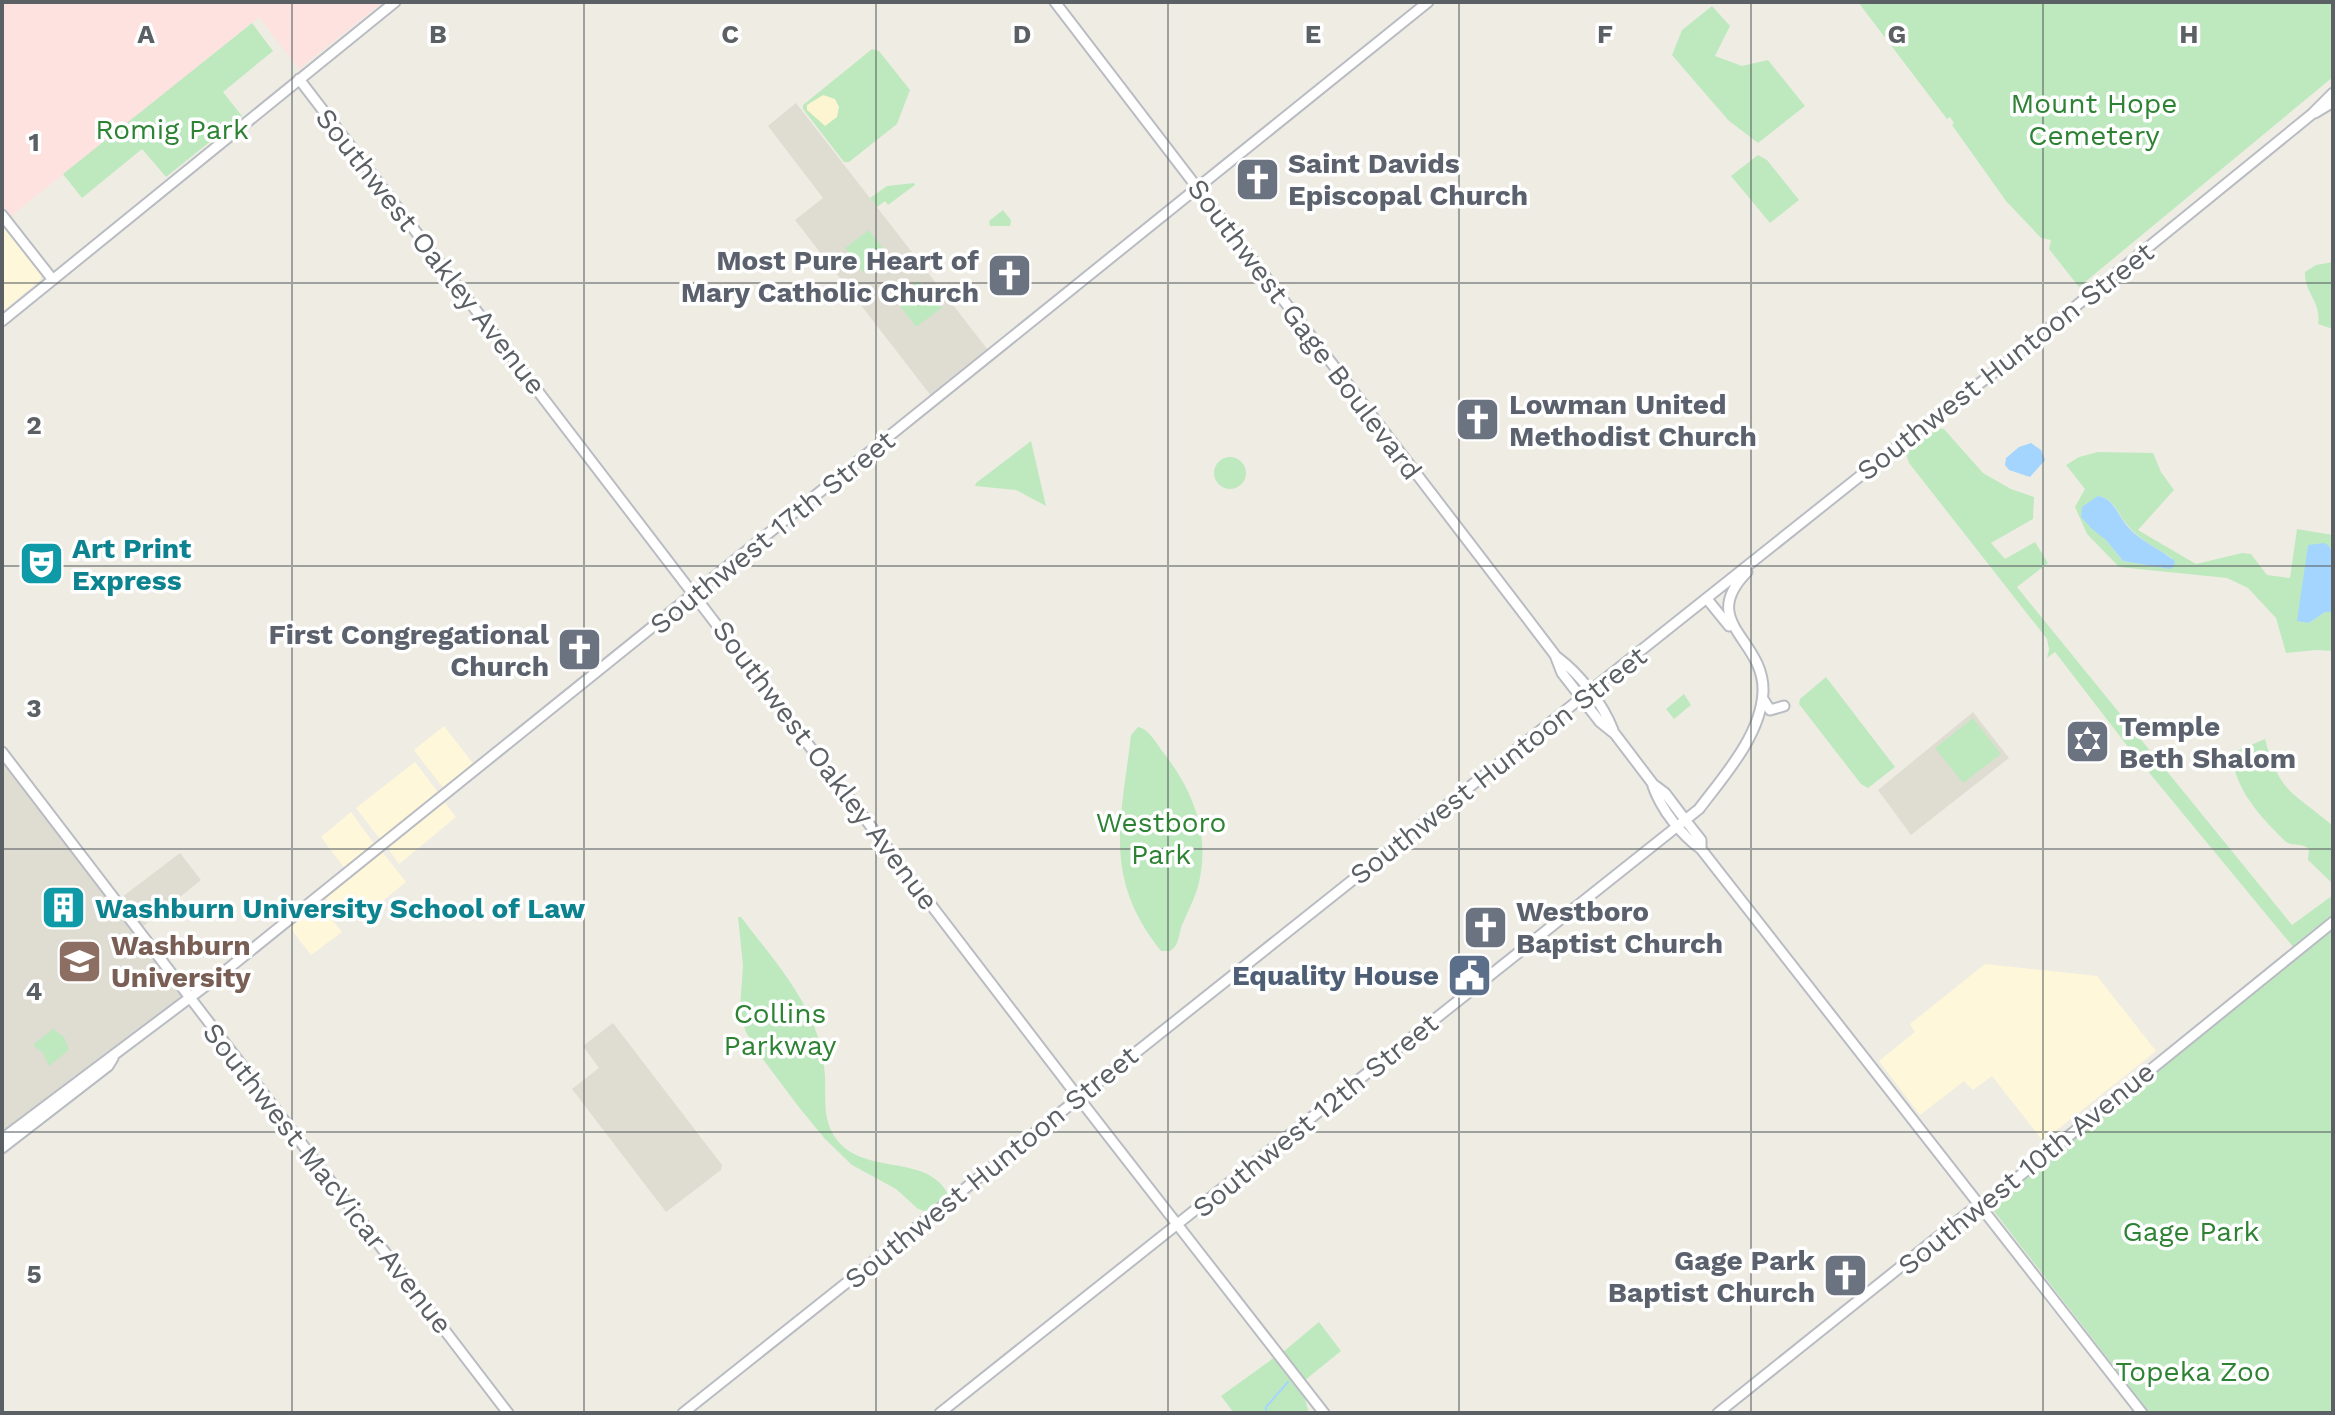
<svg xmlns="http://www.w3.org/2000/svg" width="2335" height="1415" font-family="'Work Sans',sans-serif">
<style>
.commercial{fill:#fff7d9}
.education{fill:#dfdcd2}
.medical{fill:#fde2df}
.green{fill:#bee9bf;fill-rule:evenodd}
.sand{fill:#fdf4d1}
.water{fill:#a4d5ff}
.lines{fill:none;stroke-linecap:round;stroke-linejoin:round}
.stream{stroke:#a4d5ff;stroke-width:2}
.secondary-casing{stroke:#b9bdc3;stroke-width:13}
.secondary{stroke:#fff;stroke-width:9}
.grid{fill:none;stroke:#5b6065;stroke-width:2;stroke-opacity:0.55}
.labels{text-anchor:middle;stroke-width:7;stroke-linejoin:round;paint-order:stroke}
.park-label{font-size:28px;fill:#2d8333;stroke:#fff}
.worship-label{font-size:28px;font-weight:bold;fill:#5b616d;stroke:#fff;text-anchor:start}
.street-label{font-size:28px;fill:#5b6065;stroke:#fff}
.culture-label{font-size:28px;font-weight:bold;fill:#0d838f;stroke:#fff;text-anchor:start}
.education-label{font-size:28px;font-weight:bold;fill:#785e54;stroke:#fff;text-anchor:start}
.service-label{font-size:28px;font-weight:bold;fill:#4e5e75;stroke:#fff;text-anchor:end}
.grid-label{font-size:26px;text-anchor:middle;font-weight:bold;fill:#5b6065;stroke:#fff;stroke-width:7;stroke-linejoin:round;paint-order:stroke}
</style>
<rect width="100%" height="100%" fill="#efede3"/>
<path class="commercial" d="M 2,219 L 42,275 L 40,280 L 2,312 Z
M 444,726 L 475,766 L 444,789 L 414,750 Z
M 415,762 L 437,791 L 437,796 L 380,839 L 356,808 Z
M 440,803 L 445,803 L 456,817 L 399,864 L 389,850 L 389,844 Z
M 351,812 L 375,845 L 346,870 L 321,837 Z
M 378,853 L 383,853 L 406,882 L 375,907 L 368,900 L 341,920 L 326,901 L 326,896 Z
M 318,903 L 342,932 L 311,955 L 288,925 Z
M 1985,964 L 2097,976 L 2156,1051 L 2043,1141 L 1992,1076 L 1973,1090 L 1964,1081 L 1920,1115 L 1879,1061 L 1915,1032 L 1910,1024 Z"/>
<path class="education" d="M 796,103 L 988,350 L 932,397 L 795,220 L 823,198 L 768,126 Z
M 1973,712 L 2009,758 L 1911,835 L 1878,790 Z
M 2,758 L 114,903 L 180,853 L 201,880 L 136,932 L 183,998 L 2,1137 Z
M 613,1023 L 722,1165 L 721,1170 L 666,1212 L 572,1089 L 599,1068 L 583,1046 Z"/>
<path class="medical" d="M 2,2 L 383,2 L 299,69 L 259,17 L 10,217 L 2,207 Z"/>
<path class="green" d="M 1858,2 L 2333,2 L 2333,77 L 2079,287 L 2049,249 L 2051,240 L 2041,238 L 2006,201 L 1952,125 L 1954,123 L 1950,117 L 1947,119 Z
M 1712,6 L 1730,26 L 1715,56 L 1742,66 L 1768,60 L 1805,106 L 1758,143 L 1728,120 L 1672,55 L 1682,30 Z
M 252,23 L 273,51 L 223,92 L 242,116 L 166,177 L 142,149 L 82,198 L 63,174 Z
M 872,49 L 879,51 L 910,90 L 897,124 L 849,162 L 844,162 L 803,109 L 803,105 Z
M 1758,155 L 1767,160 L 1799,200 L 1770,223 L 1731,176 Z
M 914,183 L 915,185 L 888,205 L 885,201 L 877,207 L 870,198 L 887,186 Z
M 1003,210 L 1011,220 L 1010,226 L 990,226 L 989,221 Z
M 869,230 L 887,253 L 864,273 L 845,248 Z
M 2333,262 L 2333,329 L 2318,324 C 2322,302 2304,293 2305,272 L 2316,265 Z
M 918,281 L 942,308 L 916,327 L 897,302 L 907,295 L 905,291 Z
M 1938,428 L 1944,429 L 1983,473 L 2011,489 L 2034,497 L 2033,519 L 1991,543 L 2005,559 L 2035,542 L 2048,563 L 2017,587 L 2292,925 L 2333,895 L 2333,917 L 2294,948 L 2132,752 L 2055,652 L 2047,658 L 2049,649 L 2047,639 L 1909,463 L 1906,453 Z
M 1031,441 L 1046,506 L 1016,490 L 975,486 L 976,483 Z
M 2098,452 L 2153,453 L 2161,472 L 2174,490 L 2138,530 L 2196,564 L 2242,553 L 2251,554 L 2267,575 L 2290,578 L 2297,529 L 2333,535 L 2333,553 L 2332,549 L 2308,545 L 2305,576 L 2309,623 L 2325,612 L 2333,612 L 2333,651 L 2316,650 L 2286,653 L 2276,618 L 2248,588 L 2227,578 L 2119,567 L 2087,534 L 2075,507 L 2085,489 L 2066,465 L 2079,457 ZM 2098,496 C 2115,498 2118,516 2129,527 C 2140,540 2158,549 2172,558 L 2169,569 L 2123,561 L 2106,540 Z
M1214 473a16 16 0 1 1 32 0a16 16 0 1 1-32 0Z
M 1826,677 L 1895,767 L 1868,788 L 1861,784 L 1799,704 L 1800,699 Z
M 1684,694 L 1691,705 L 1674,719 L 1666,709 Z
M 1973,718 L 2001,754 L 1963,783 L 1935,748 Z
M 1138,727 C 1149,729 1156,743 1163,752 C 1195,793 1212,839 1197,890 C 1193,902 1187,913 1182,925 C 1178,935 1180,945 1170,951 L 1161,951 C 1102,877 1121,822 1131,735 Z
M 2265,739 C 2280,795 2293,791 2333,826 L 2333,884 L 2308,860 L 2309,849 C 2301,842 2294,847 2286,842 C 2261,817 2234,790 2232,753 Z
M 738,917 L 741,917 C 768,953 802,990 817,1034 C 821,1048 824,1062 825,1076 C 826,1099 822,1121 837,1140 C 865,1176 927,1153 948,1194 L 932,1209 L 925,1211 L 918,1209 L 896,1189 L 852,1165 L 825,1139 L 798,1106 L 756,1050 L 745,1030 L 740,1009 L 743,965 Z
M 2333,926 L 2333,1413 L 2150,1413 L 1993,1210 L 1993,1205 Z
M 53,1029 L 64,1037 L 69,1050 L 49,1066 L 43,1053 L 33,1045 Z
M 1319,1322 L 1341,1351 L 1304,1381 L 1283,1352 Z
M 1275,1357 L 1302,1389 L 1309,1413 L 1234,1413 L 1221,1396 Z"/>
<path class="sand" d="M 823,95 L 835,99 L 839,107 L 837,117 L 825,126 L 807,110 L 807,105 Z"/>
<path class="water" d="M 2031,443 L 2041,450 L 2045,460 L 2030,477 L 2009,470 L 2005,465 L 2006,458 L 2019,447 Z
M 2098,496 C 2114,498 2118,516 2128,527 C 2140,541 2160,549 2175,561 L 2174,567 L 2169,569 L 2123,561 L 2106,540 L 2092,529 L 2081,517 L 2082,507 Z
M 2324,543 L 2328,545 L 2333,553 L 2333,612 L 2325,612 L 2309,623 L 2297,621 L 2308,545 Z"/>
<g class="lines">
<path class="stream" d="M 1266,1413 L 1266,1407 L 1288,1382"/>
<defs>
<path id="secondary" d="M 1055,2 L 1520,609 L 1555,655 L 1562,673 L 1600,722 L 1615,734 L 1653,784 L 1665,793 L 1686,821 L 1701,840 L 1701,849
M 299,79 L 1078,1097 L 1324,1413
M 2315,113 L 2333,102
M 2,215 L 53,280
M 2,321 L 395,2
M 1707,599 L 1729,626
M 1557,657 C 1580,674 1603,704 1613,730
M 1763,699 L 1770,710 L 1784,706
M 2,752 L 508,1413
M 1653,786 C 1661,809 1681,835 1701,849 L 2142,1413
M 2,1139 L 224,972 L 1428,2
M 2,1148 L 108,1066 L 113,1058
M 683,1413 L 1894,449 L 2001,367 L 2312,114 L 2333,93
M 940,1413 L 1699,809 C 1724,776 1761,735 1763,692 C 1765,639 1697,623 1747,572
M 1718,1413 L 1969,1212 L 1991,1199 L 2333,922"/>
</defs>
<use href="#secondary" class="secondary-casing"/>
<use href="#secondary" class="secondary"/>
</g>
<path class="grid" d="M 292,2 L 292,1413M 584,2 L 584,1413M 876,2 L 876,1413M 1168,2 L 1168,1413M 1459,2 L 1459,1413M 1751,2 L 1751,1413M 2043,2 L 2043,1413M 2,283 L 2333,283M 2,566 L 2333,566M 2,849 L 2333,849M 2,1132 L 2333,1132"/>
<defs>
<symbol id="church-square" viewBox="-11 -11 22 22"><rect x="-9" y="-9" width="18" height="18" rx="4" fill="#6b7280" stroke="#fff"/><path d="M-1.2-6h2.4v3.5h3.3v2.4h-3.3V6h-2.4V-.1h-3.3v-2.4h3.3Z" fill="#fff"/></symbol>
<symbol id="theatre-square" viewBox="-11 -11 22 22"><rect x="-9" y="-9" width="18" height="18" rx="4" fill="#0f9aa8" stroke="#fff"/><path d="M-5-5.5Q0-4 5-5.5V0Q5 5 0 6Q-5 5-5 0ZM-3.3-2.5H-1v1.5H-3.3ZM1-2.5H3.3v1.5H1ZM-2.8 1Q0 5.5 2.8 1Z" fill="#fff"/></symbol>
<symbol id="synagogue-square" viewBox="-11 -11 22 22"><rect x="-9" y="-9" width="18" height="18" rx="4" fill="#6b7280" stroke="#fff"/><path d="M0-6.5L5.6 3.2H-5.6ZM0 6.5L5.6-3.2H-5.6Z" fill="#fff"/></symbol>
<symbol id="building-square" viewBox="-11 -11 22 22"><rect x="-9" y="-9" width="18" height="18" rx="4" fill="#0f9aa8" stroke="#fff"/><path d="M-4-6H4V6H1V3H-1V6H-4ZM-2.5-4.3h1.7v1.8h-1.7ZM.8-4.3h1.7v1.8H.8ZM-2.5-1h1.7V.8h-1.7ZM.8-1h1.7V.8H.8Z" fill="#fff"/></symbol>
<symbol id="university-square" viewBox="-11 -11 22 22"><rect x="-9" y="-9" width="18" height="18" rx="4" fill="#8d6e63" stroke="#fff"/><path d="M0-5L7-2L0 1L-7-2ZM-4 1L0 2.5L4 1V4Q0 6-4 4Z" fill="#fff"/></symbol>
<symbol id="civic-square" viewBox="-11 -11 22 22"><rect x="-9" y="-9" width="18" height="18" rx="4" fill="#5c6f8a" stroke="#fff"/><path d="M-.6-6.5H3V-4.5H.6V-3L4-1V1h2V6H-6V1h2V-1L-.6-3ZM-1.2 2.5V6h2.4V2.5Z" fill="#fff"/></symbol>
</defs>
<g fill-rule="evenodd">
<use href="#church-square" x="1232" y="154" width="51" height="51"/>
<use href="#church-square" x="984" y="250" width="51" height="51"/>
<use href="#church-square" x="1452" y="394" width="51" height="51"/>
<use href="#theatre-square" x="16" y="538" width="51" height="51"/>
<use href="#church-square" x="554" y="624" width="51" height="51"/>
<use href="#synagogue-square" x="2062" y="716" width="51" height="51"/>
<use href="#building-square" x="38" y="882" width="51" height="51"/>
<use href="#church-square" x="1460" y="902" width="51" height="51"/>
<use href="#university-square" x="54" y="936" width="51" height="51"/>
<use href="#civic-square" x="1444" y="950" width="51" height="51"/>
<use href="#church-square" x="1820" y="1250" width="51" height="51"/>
</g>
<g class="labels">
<g class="park-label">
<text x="2094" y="113">Mount Hope<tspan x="2094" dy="32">Cemetery</tspan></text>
<text x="172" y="139">Romig Park</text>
<text x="1161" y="832">Westboro<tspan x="1161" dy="32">Park</tspan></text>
<text x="780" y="1023">Collins<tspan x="780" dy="32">Parkway</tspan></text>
<text x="2191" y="1241">Gage Park</text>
<text x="2193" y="1381">Topeka Zoo</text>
</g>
<g class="worship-label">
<text x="1288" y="173">Saint Davids<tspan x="1288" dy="32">Episcopal Church</tspan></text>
<text x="979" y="270" text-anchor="end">Most Pure Heart of<tspan x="979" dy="32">Mary Catholic Church</tspan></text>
<text x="1509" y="414">Lowman United<tspan x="1509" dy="32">Methodist Church</tspan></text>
<text x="549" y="644" text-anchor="end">First Congregational<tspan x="549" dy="32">Church</tspan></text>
<text x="2119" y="736">Temple<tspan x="2119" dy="32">Beth Shalom</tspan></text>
<text x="1516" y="921">Westboro<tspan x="1516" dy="32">Baptist Church</tspan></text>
<text x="1815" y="1270" text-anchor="end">Gage Park<tspan x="1815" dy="32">Baptist Church</tspan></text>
</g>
<g class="street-label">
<text transform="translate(431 251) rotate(52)" y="10">Southwest Oakley Avenue</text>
<text transform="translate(1305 329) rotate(53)" y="10">Southwest Gage Boulevard</text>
<text transform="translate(2005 361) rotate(-38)" y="10">Southwest Huntoon Street</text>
<text transform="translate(772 532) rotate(-39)" y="10">Southwest 17th Street</text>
<text transform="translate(826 765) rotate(53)" y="10">Southwest Oakley Avenue</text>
<text transform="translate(1498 765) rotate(-38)" y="10">Southwest Huntoon Street</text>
<text transform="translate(1315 1115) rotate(-39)" y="10">Southwest 12th Street</text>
<text transform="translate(991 1167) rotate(-39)" y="10">Southwest Huntoon Street</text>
<text transform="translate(2026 1168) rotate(-39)" y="10">Southwest 10th Avenue</text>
<text transform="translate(328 1178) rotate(52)" y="10">Southwest MacVicar Avenue</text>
</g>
<g class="culture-label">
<text x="72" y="558">Art Print<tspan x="72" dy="32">Express</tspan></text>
<text x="95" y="918">Washburn University School of Law</text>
</g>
<g class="education-label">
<text x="111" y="955">Washburn<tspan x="111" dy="32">University</tspan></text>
</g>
<g class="service-label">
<text x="1439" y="985">Equality House</text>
</g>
</g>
<g class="grid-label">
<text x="146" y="43">A</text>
<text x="438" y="43">B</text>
<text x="730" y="43">C</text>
<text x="1022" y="43">D</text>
<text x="1313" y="43">E</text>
<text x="1605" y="43">F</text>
<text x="1897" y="43">G</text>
<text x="2189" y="43">H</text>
<text x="34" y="151">1</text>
<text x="34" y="434">2</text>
<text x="34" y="717">3</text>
<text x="34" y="1000">4</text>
<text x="34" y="1283">5</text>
</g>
<rect width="2335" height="1415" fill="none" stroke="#5b6065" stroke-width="8"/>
</svg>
